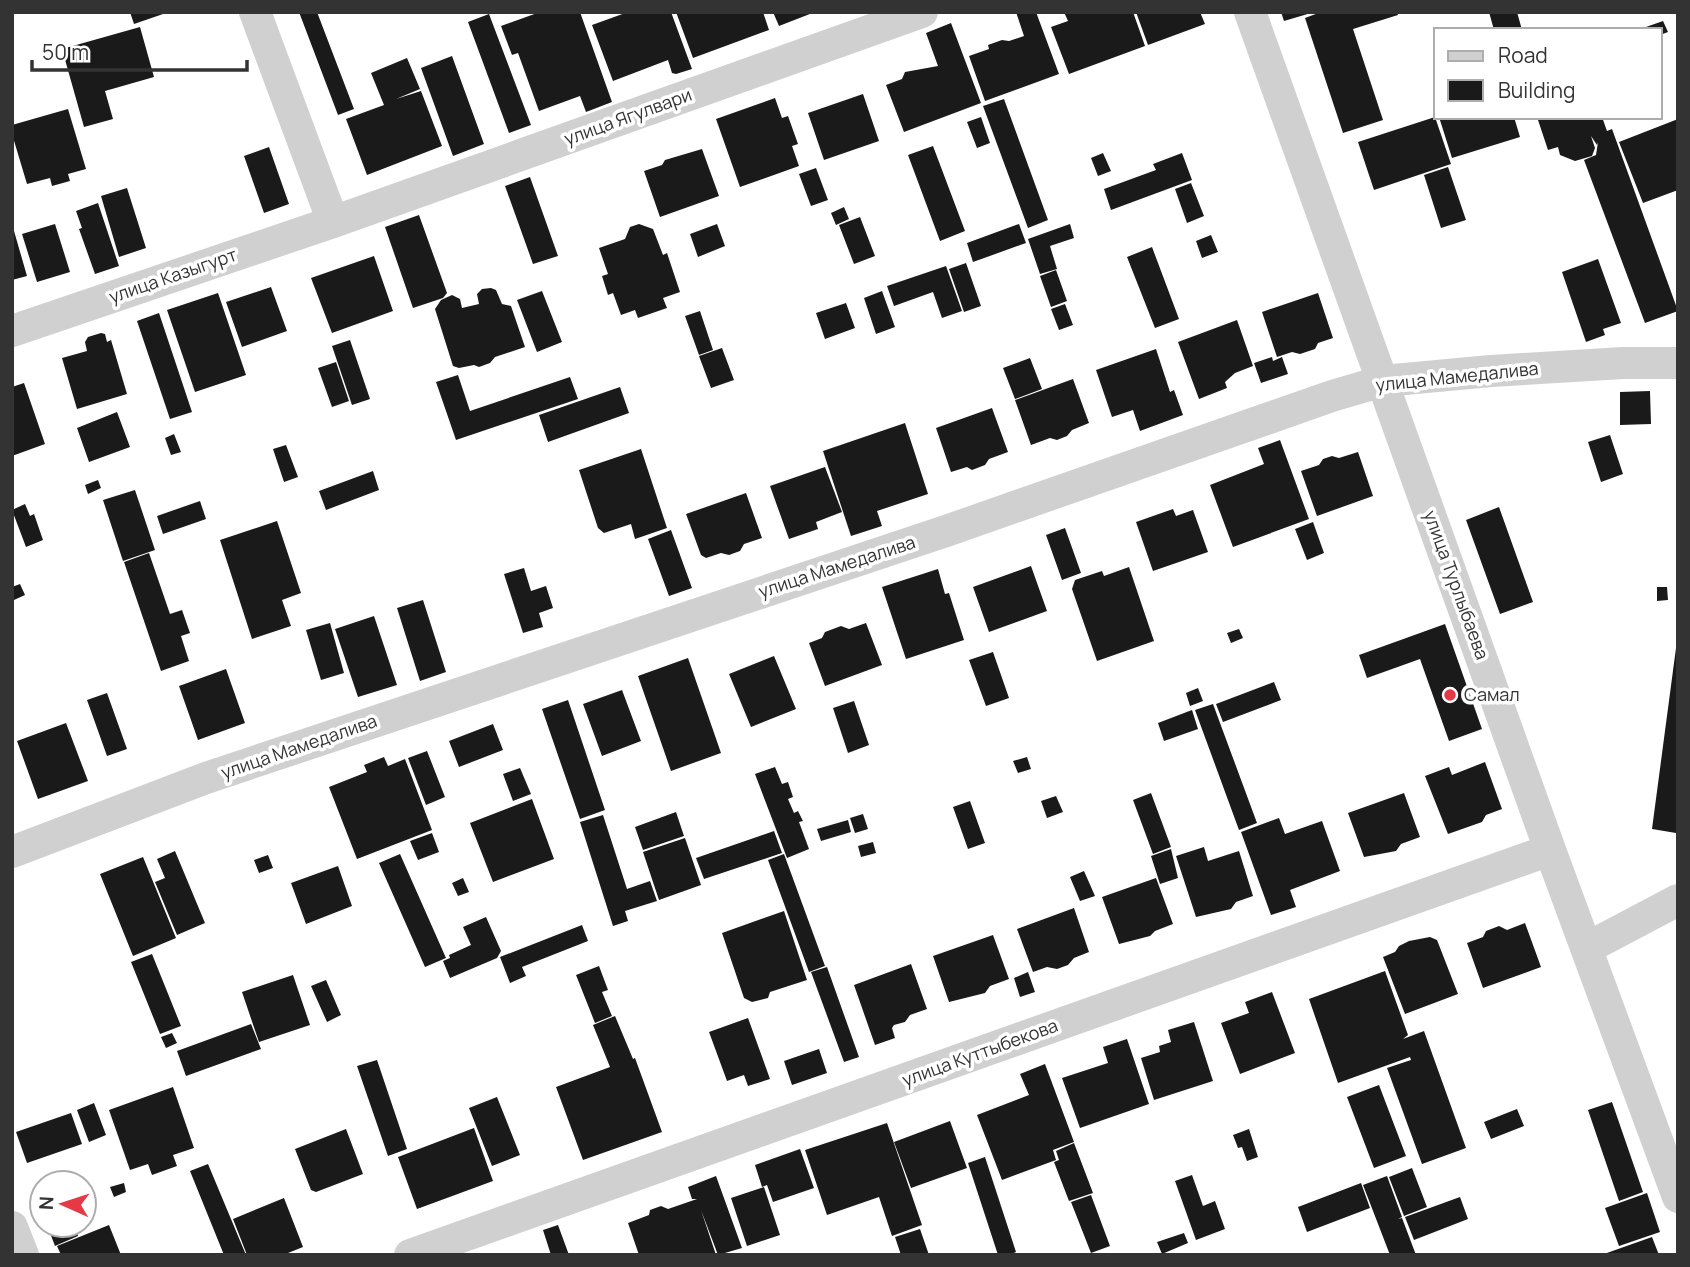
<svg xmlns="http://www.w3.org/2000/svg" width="1690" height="1267" font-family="Manrope,sans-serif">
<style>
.building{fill:#1a1a1a}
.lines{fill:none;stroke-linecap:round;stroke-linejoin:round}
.minor{stroke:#d0d0d0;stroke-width:32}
.poi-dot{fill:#e63946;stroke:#fff;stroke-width:2.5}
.labels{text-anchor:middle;stroke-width:7;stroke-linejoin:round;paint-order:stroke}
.street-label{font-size:18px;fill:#333;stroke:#fff}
.poi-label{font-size:18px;fill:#333;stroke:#fff;text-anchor:start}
</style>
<rect width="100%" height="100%" fill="#fff"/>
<path class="building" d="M 130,12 L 166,12 L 166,13 L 134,24 Z
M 299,12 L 317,12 L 354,109 L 338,115 Z
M 540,12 L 580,12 L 612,102 L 586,112 L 580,96 L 539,111 L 518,53 L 512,55 L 501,26 Z
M 628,12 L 671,12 L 692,69 L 676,74 L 672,73 L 668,60 L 613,81 L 592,25 Z
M 676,12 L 763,12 L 769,30 L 693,58 Z
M 773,12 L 815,12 L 779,26 Z
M 1016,12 L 1036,12 L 1059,74 L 985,101 L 969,56 L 989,49 L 988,45 L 1002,40 L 1009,41 L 1024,36 Z
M 1064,12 L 1133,12 L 1145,46 L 1069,74 L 1051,27 L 1068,21 Z
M 1136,12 L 1200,12 L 1205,24 L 1148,45 Z
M 1281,12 L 1311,12 L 1311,13 L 1284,21 Z
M 1321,12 L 1397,12 L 1398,15 L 1353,29 L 1383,120 L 1343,133 L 1305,18 Z
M 1489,12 L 1517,12 L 1522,30 L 1494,30 Z
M 489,14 L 531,125 L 509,133 L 468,22 Z
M 1663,21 L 1668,32 L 1660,35 L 1660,30 L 1647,30 L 1646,27 Z
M 951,23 L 981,103 L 904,132 L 886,85 L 902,79 L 905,72 L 938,66 L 926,33 Z
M 140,27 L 154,77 L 105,91 L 113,119 L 84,127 L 62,49 Z
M 452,56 L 484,144 L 453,156 L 421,68 Z
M 407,58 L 420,89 L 396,99 L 421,91 L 442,146 L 367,175 L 346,119 L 384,105 L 371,73 Z
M 863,94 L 879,141 L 824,160 L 808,113 Z
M 775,98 L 782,118 L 788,116 L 798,144 L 792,146 L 799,166 L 740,187 L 716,119 Z
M 1004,99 L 1048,220 L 1028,228 L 983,106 Z
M 68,109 L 86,169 L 68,174 L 70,181 L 52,186 L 50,178 L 27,184 L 12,134 L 12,125 Z
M 981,117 L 990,143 L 977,148 L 967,122 Z
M 1435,117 L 1451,164 L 1374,190 L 1358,142 Z
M 1439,117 L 1514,117 L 1520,137 L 1452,158 Z
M 1537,117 L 1602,117 L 1607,131 L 1612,129 L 1678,311 L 1645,323 L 1584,160 L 1596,155 L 1598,142 L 1597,145 L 1591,136 L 1595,148 L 1592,156 L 1575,161 L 1560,155 L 1558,147 L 1548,150 Z
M 1678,119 L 1678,190 L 1643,203 L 1619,142 Z
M 933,146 L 965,231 L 940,241 L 908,155 Z
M 269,147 L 289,204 L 264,213 L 244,156 Z
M 702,149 L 719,196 L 660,217 L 644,171 L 662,165 L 665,160 Z
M 1103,153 L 1111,171 L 1098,176 L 1091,158 Z
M 1182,153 L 1192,180 L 1111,210 L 1104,189 L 1156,170 L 1153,164 Z
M 1448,167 L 1466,220 L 1441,228 L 1424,175 Z
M 816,168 L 828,200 L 811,206 L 799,174 Z
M 530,177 L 558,256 L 533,264 L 505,186 Z
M 1191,183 L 1204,216 L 1187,223 L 1175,189 Z
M 127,188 L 146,248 L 119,257 L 101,196 Z
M 98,203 L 119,266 L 95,274 L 79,229 L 82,228 L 76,211 Z
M 844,207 L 849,219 L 836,225 L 831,213 Z
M 419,215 L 447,293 L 443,298 L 413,308 L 385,227 Z
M 860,217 L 875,256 L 854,264 L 839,225 Z
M 12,224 L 27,276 L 12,280 Z
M 55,224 L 70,272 L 37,282 L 22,234 Z
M 639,224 L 653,229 L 663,255 L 667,253 L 680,292 L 663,298 L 667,308 L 638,318 L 635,310 L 621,315 L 613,293 L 608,295 L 602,276 L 608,274 L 599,248 L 625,239 L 630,227 Z
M 717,224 L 725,246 L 698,257 L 690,234 Z
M 1019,224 L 1026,243 L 973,262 L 967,243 Z
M 1070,224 L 1074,238 L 1050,246 L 1057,269 L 1040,274 L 1028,239 Z
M 1211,235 L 1218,252 L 1202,258 L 1196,241 Z
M 1152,247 L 1179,319 L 1155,328 L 1127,257 Z
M 374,256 L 393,311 L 332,333 L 311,278 Z
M 1598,259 L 1621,323 L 1603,329 L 1605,335 L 1586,342 L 1562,272 Z
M 966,263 L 981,306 L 964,312 L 949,269 Z
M 946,266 L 962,311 L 942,318 L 933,292 L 894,306 L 887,286 Z
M 1056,270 L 1067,301 L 1051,307 L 1040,276 Z
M 271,287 L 287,331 L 242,347 L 226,302 Z
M 491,288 L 496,290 L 502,304 L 511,306 L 525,347 L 495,357 L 490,363 L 479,367 L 474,365 L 459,368 L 453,366 L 435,309 L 441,300 L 452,295 L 460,299 L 462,308 L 479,304 L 477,294 L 482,289 Z
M 542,291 L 562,342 L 537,352 L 517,300 Z
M 882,291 L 895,327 L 876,334 L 864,298 Z
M 218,293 L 246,375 L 195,392 L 167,310 Z
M 1318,293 L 1333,338 L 1318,343 L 1315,349 L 1300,354 L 1292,352 L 1277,357 L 1262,312 Z
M 846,303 L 855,328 L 825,339 L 816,313 Z
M 1065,304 L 1073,325 L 1059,330 L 1051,309 Z
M 700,311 L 713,350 L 699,355 L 685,316 Z
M 159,313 L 192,412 L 170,419 L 137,321 Z
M 1237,320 L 1253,366 L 1235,373 L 1225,382 L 1227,388 L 1199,399 L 1178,342 Z
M 101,333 L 105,334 L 107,342 L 111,340 L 127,394 L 77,409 L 62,358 L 87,351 L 85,342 L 88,337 Z
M 350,340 L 370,399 L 352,405 L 332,346 Z
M 722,348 L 734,380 L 711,388 L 699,356 Z
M 1156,349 L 1170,392 L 1174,390 L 1183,415 L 1140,431 L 1133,410 L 1112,417 L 1096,370 Z
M 1272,357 L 1273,361 L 1282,357 L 1288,374 L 1261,383 L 1254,363 Z
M 1030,358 L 1042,389 L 1015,399 L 1003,368 Z
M 336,362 L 349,401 L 332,407 L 318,368 Z
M 458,375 L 470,411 L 570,377 L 578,399 L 456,440 L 436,382 Z
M 1073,379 L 1089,423 L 1072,430 L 1067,436 L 1057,440 L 1050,438 L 1031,445 L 1015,400 Z
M 24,383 L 45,444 L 12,456 L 12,387 Z
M 620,387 L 629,413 L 548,442 L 539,415 Z
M 1650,391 L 1651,424 L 1620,425 L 1620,392 Z
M 992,408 L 1008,452 L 989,459 L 985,465 L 972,470 L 967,467 L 951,472 L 936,428 Z
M 117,412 L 130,447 L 89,462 L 77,428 Z
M 905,423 L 928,494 L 877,511 L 882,526 L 851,536 L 823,451 Z
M 174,434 L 181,452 L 171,455 L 165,438 Z
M 1610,435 L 1623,474 L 1601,482 L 1588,442 Z
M 1280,440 L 1309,519 L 1233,547 L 1210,485 L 1264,464 L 1258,448 Z
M 286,445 L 298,477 L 284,482 L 273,449 Z
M 641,449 L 667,528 L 635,539 L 631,524 L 604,533 L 598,528 L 579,470 Z
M 1358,452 L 1373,496 L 1317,516 L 1301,471 L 1319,465 L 1323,459 L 1332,456 L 1339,458 Z
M 825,467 L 842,512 L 816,522 L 818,529 L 789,539 L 770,486 Z
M 373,471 L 379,490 L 326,510 L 319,491 Z
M 98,480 L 101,488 L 88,494 L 85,485 Z
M 135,490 L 155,550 L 123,561 L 103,500 Z
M 746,493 L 762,538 L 744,544 L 740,551 L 729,555 L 721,553 L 706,558 L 701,555 L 686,514 Z
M 200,501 L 206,519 L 163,534 L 157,516 Z
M 25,504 L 30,516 L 34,514 L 43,540 L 26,547 L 12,510 Z
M 1499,507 L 1533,602 L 1500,614 L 1466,520 Z
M 1173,509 L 1176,516 L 1193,510 L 1208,552 L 1153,571 L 1136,522 Z
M 277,521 L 301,593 L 282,600 L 291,626 L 252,639 L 220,540 Z
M 1313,522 L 1324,553 L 1307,560 L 1295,529 Z
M 1065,528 L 1081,573 L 1062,580 L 1046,535 Z
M 671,530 L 692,588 L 669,596 L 648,539 Z
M 149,553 L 170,614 L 182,610 L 190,633 L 181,636 L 189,661 L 161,671 L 124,562 Z
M 1031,566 L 1047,611 L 989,632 L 973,587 Z
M 1129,567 L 1154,641 L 1097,661 L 1072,589 L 1075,580 L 1102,571 L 1104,576 Z
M 524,568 L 531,591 L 546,586 L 553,608 L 539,613 L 543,627 L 523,633 L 504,574 Z
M 938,569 L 945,594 L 949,593 L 964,640 L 906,659 L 882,587 Z
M 20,584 L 25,595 L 14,600 L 12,587 Z
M 1657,587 L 1667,587 L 1668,600 L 1657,601 Z
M 423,600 L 446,672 L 420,681 L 397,608 Z
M 374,616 L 397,685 L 358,697 L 335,629 Z
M 330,623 L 344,673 L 321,680 L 306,630 Z
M 866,623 L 882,665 L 825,686 L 809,643 L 822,638 L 825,632 L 841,626 L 849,629 Z
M 1445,624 L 1482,729 L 1449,741 L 1420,659 L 1367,678 L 1359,655 Z
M 1239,629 L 1243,638 L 1231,643 L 1227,633 Z
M 1676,648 L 1678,820 L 1676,833 L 1652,829 Z
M 993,652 L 1009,698 L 986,706 L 969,660 Z
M 774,656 L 796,709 L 751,727 L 729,674 Z
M 688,658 L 721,753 L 671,771 L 638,676 Z
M 226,669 L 245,723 L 198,740 L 179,686 Z
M 1274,682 L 1281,700 L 1223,722 L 1216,704 Z
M 1198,688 L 1203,701 L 1190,706 L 1186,693 Z
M 622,690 L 641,741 L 602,756 L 583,704 Z
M 107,693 L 127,749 L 107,756 L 87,700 Z
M 568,700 L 605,810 L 580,819 L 542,709 Z
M 854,701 L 869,745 L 848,753 L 833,708 Z
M 1213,704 L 1257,823 L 1239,830 L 1195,710 Z
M 1192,710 L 1198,729 L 1164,741 L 1158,723 Z
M 66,723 L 88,781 L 38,799 L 17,741 Z
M 493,724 L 503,750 L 459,767 L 449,741 Z
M 427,751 L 445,797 L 426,805 L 408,758 Z
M 384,757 L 388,766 L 405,759 L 432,830 L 357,859 L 329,787 L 367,772 L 364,765 Z
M 1027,757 L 1031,769 L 1018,773 L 1013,761 Z
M 1485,762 L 1502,809 L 1486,815 L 1482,822 L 1448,834 L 1425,776 L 1449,767 L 1452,775 Z
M 775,767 L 782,784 L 788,782 L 793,797 L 788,799 L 794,813 L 798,811 L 803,821 L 799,822 L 809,849 L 787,858 L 755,774 Z
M 520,768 L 531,794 L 513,801 L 503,774 Z
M 1151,793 L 1171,847 L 1153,854 L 1133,800 Z
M 1404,793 L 1420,837 L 1401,844 L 1396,851 L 1364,857 L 1348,813 Z
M 1056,796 L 1063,812 L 1047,818 L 1041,801 Z
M 532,799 L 554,859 L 493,882 L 470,823 Z
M 970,801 L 985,843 L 968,849 L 953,807 Z
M 676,812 L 684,836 L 643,850 L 635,827 Z
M 863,814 L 868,829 L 855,833 L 850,818 Z
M 603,815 L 627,889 L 650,881 L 657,901 L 625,911 L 628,921 L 613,926 L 580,822 Z
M 1279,818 L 1285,834 L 1322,821 L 1340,871 L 1290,890 L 1296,907 L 1271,915 L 1241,832 Z
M 848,820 L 851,832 L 821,841 L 817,829 Z
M 774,831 L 782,853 L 704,879 L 696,858 Z
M 432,833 L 439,852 L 418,860 L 410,841 Z
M 685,838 L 701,885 L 659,900 L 643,852 Z
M 873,842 L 876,853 L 861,857 L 858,846 Z
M 1204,847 L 1208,861 L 1239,851 L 1253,896 L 1236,902 L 1231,909 L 1196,917 L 1176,856 Z
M 1171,849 L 1178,878 L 1160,884 L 1151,856 Z
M 175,851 L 205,923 L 177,935 L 155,882 L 165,878 L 157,859 Z
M 400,854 L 446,958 L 425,967 L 379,863 Z
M 784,854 L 825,966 L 809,972 L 768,860 Z
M 268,855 L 273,868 L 259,873 L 254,860 Z
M 143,857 L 176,938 L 133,956 L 100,874 Z
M 338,866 L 352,906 L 306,924 L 291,883 Z
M 1084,871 L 1095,896 L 1080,901 L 1070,877 Z
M 463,878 L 469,892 L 458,896 L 452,883 Z
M 1156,878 L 1173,924 L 1155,931 L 1150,936 L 1119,944 L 1102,897 Z
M 1074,908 L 1089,952 L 1074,958 L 1068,965 L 1057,969 L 1047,967 L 1033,972 L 1017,929 Z
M 784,911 L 807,980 L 770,992 L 768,998 L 752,1002 L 744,998 L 722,933 Z
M 486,917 L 501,951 L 497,958 L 450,978 L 443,961 L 450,958 L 449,955 L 471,945 L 463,927 Z
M 1525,923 L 1541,967 L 1483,988 L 1467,943 L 1483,937 L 1486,931 L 1499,926 L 1507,930 Z
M 582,925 L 588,941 L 522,967 L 526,976 L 510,983 L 500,957 Z
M 993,935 L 1009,979 L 990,986 L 985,993 L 949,1002 L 933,956 Z
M 1430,937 L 1437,940 L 1458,994 L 1405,1014 L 1383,957 L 1395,952 L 1399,946 L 1409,941 Z
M 152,954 L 181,1026 L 160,1034 L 131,962 Z
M 911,964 L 927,1009 L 910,1015 L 905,1022 L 894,1025 L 892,1028 L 895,1038 L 875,1045 L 854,985 Z
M 599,966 L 608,990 L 602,992 L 612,1016 L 595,1023 L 576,975 Z
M 827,967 L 859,1057 L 844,1062 L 811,972 Z
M 1385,971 L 1408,1035 L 1403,1039 L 1424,1031 L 1466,1148 L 1422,1164 L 1387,1068 L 1411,1060 L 1410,1057 L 1338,1083 L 1309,999 Z
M 1028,972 L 1035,992 L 1020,997 L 1014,978 Z
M 293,975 L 310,1025 L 259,1042 L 242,992 Z
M 326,980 L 341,1015 L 327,1022 L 311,986 Z
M 1272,992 L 1295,1053 L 1240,1074 L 1221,1023 L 1249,1013 L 1245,1002 Z
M 615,1016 L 633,1059 L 635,1058 L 662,1132 L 583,1160 L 556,1087 L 610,1067 L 593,1025 Z
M 748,1018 L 770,1079 L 748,1086 L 744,1075 L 727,1081 L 709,1032 Z
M 1194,1022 L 1213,1081 L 1154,1100 L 1141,1058 L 1160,1052 L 1159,1046 L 1171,1042 L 1168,1030 Z
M 251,1024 L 261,1049 L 186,1076 L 177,1051 Z
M 172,1033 L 177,1043 L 166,1048 L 161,1037 Z
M 1127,1039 L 1149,1104 L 1080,1128 L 1062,1078 L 1108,1063 L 1103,1047 Z
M 819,1049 L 827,1073 L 792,1085 L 784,1061 Z
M 377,1060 L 407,1149 L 388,1156 L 357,1066 Z
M 1045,1064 L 1074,1142 L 1053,1150 L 1056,1160 L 1002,1180 L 977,1115 L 1029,1095 L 1020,1074 Z
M 1379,1085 L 1406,1156 L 1374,1168 L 1347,1097 Z
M 173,1087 L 194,1148 L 173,1155 L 177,1166 L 152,1175 L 148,1164 L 130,1170 L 109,1110 Z
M 497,1097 L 520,1155 L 492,1166 L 469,1108 Z
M 1612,1102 L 1643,1192 L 1619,1201 L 1588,1110 Z
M 94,1103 L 106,1135 L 89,1142 L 77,1110 Z
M 1517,1109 L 1524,1126 L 1491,1139 L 1484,1122 Z
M 71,1113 L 82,1144 L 27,1163 L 16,1132 Z
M 950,1121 L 967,1168 L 911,1188 L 894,1142 Z
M 887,1123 L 922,1225 L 892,1236 L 879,1197 L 827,1215 L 805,1150 Z
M 474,1128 L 493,1181 L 417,1209 L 398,1157 Z
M 346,1129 L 363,1174 L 316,1192 L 311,1190 L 295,1149 Z
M 1249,1129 L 1258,1157 L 1247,1161 L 1242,1147 L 1238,1148 L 1233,1135 Z
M 1074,1143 L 1093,1193 L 1069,1201 L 1054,1162 L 1059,1160 L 1056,1151 Z
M 800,1149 L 814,1188 L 773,1202 L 767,1185 L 762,1187 L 755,1165 Z
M 985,1157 L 1016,1252 L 1009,1255 L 998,1255 L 968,1163 Z
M 208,1164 L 246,1255 L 224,1255 L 190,1171 Z
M 1412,1168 L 1427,1207 L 1404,1216 L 1389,1177 Z
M 1192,1175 L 1203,1206 L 1215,1201 L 1225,1229 L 1196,1240 L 1175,1181 Z
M 716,1176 L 742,1248 L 718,1255 L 701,1210 L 716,1255 L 639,1255 L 628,1223 L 649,1215 L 650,1210 L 661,1206 L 668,1209 L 697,1199 L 692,1199 L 688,1187 Z
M 1387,1176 L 1402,1217 L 1398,1219 L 1402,1218 L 1416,1255 L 1390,1255 L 1363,1185 Z
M 124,1183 L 126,1192 L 114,1197 L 110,1187 Z
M 1361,1183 L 1370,1208 L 1307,1232 L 1298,1207 Z
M 764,1187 L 780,1235 L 747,1246 L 731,1198 Z
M 1647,1193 L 1660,1232 L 1619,1246 L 1605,1208 Z
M 1091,1195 L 1110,1246 L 1091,1253 L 1071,1202 Z
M 1460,1197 L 1468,1219 L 1414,1240 L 1405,1217 Z
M 284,1198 L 303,1247 L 283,1255 L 247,1255 L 233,1219 Z
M 47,1225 L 74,1225 L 78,1236 L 55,1246 Z
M 109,1225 L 121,1255 L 61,1255 L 57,1246 Z
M 558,1225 L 569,1255 L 551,1255 L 543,1230 Z
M 920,1229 L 929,1255 L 901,1255 L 895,1237 Z
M 1184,1233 L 1188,1243 L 1162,1254 L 1157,1242 Z
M 1652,1237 L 1659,1255 L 1604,1255 L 1604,1254 Z"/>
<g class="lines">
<path class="minor" d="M 255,12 L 333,222
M 1250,12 L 1550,850 L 1678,1197
M 12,331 L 333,222 L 922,12
M 12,852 L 206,778 L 946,531 L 1332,396 L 1383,381 L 1491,371 L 1623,363 L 1678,363
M 1587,948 L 1678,900
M 12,1227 L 23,1255
M 410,1255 L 1550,850"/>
</g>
<circle class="poi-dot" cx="1450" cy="695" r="7"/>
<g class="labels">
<g class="street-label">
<text transform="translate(628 117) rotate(-20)" y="6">улица Ягулвари</text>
<text transform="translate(173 276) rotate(-19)" y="6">улица Казыгурт</text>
<text transform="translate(1457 377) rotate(-6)" y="6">улица Мамедалива</text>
<text transform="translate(837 567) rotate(-18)" y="6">улица Мамедалива</text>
<text transform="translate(1456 585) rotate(70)" y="6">улица Турлыбаева</text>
<text transform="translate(299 747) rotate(-19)" y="6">улица Мамедалива</text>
<text transform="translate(980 1053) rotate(-20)" y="6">улица Куттыбекова</text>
</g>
<g class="poi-label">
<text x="1464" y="701">Самал</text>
</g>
</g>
<rect width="1690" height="1267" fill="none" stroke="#333333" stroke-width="28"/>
<rect x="1434" y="28" width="228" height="91" fill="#ffffff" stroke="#adadad" stroke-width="2"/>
<rect x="1448" y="51" width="35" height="10" fill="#d0d0d0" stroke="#adadad" stroke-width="2"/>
<text x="1498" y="63" font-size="21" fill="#333333">Road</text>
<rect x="1448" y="80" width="35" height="21" fill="#1a1a1a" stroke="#adadad" stroke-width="2"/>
<text x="1498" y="98" font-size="21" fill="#333333">Building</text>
<g transform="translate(63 1204) rotate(273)"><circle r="33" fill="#ffffff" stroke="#adadad" stroke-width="2"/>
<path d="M0-5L12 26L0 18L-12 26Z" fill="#e63946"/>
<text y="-10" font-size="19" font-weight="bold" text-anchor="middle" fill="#333333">N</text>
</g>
<path d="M32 60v10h215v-10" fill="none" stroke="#333333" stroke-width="3.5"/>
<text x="42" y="60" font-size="21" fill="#333333" stroke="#ffffff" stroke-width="5" paint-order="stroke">50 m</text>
</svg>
